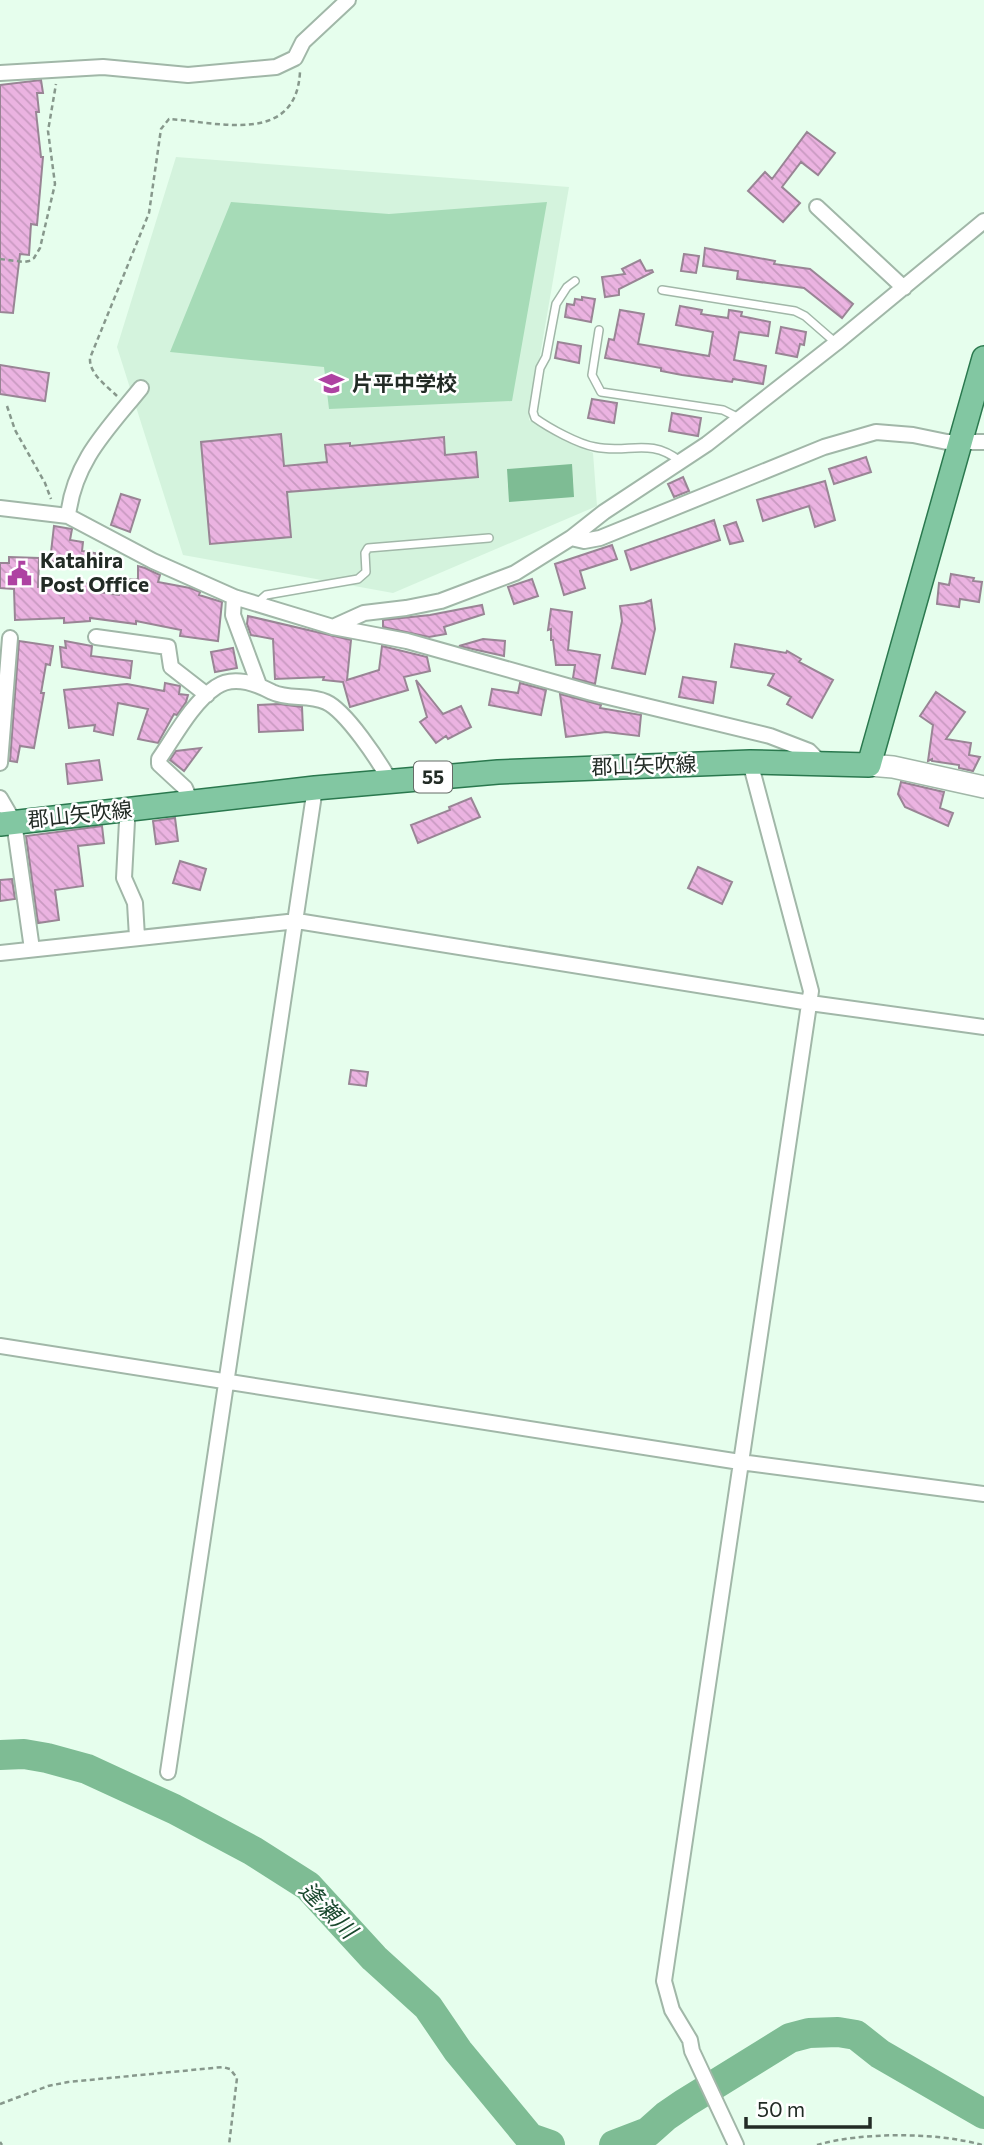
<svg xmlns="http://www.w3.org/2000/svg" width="984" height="2145" font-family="Commissioner,'Noto Sans JP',sans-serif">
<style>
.built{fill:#d4f3dd}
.park{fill:#a6dbb7}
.water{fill:#7ebc94}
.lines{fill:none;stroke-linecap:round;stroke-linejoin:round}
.river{stroke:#7ebc94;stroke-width:30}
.building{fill:url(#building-back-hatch);stroke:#998595;stroke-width:2}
.service-casing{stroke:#a1b7a8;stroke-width:10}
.minor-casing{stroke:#a1b7a8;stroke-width:18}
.secondary-casing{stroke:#a1b7a8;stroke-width:24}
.primary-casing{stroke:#2a784e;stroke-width:26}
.path{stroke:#87988c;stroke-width:2.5;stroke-dasharray:5 3.5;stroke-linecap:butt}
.service{stroke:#fff;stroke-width:7}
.minor{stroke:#fff;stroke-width:14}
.secondary{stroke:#fff;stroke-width:21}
.primary{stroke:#82c7a2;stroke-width:23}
.labels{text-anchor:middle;stroke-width:5;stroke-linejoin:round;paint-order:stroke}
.shield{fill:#fff;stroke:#646b66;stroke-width:2}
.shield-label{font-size:19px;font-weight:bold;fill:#222b25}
.poi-label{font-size:21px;font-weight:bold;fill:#222b25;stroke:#fff;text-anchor:start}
.street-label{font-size:21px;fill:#222b25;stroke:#fff}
.water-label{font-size:23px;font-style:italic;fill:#19482d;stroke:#fff}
</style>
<defs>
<pattern id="building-back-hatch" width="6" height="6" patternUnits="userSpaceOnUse" patternTransform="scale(1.75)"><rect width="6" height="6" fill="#ebb3e1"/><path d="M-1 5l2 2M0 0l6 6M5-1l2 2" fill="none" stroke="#c99ac1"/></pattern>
</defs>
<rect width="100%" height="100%" fill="#e6feed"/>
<path class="built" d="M 176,157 L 569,187 L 529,420 L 593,453 L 597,506 L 393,593 L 183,555 L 117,347 Z"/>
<path class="park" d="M 231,202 L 389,214 L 547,202 L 512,401 L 329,409 L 324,367 L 170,352 Z"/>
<path class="water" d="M 572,464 L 574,497 L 509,502 L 507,469 Z"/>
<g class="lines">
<path class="river" d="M 0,1755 L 24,1754 L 47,1758 L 87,1769 L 174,1809 L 253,1851 L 308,1886 L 374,1958 L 428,2007 L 458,2051 L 530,2138 L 550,2145
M 614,2145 L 648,2132 L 666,2116 L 685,2103 L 790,2038 L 809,2033 L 838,2032 L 856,2035 L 880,2054 L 984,2114"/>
</g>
<path class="building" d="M 41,80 L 43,93 L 37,93 L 39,112 L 36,112 L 41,157 L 43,157 L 37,225 L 31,224 L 29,255 L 20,254 L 13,313 L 0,312 L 0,85 Z
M 807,132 L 835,153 L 818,175 L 801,162 L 782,187 L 800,203 L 783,222 L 748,191 L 765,172 L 772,179 Z
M 705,248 L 775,261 L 774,264 L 810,269 L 853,304 L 842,318 L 804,288 L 737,279 L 738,271 L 703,266 Z
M 684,254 L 699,256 L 696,273 L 681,271 Z
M 640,260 L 646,271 L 652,270 L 653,272 L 619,289 L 619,295 L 605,297 L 602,277 L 625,274 L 622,269 Z
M 582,297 L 595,299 L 591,322 L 565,317 L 567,304 L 574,305 L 575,299 L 582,300 Z
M 680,306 L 702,310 L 701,314 L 728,318 L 729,310 L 742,312 L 741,316 L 770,322 L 768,336 L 739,332 L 734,360 L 766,366 L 763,384 L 733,379 L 732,382 L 682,375 L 661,371 L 661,368 L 605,358 L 609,339 L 614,340 L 620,310 L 644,314 L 638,344 L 709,356 L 713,332 L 676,325 Z
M 781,327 L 806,332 L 804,345 L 800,344 L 797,357 L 776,353 Z
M 558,342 L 581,346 L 579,363 L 555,358 Z
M 0,365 L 49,373 L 45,401 L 0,394 Z
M 592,399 L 617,403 L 614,423 L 588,418 Z
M 672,413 L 701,418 L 698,436 L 669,431 Z
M 281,434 L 284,466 L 327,462 L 325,445 L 350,443 L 350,446 L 444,437 L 445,455 L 476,452 L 478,477 L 287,492 L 291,537 L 210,544 L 201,442 Z
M 866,457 L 871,472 L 834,484 L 829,469 Z
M 683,477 L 689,491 L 674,497 L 668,484 Z
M 825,481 L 835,520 L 815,527 L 809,506 L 763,521 L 757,500 Z
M 121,494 L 140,500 L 130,532 L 111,525 Z
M 714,520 L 720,540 L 631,570 L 625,551 Z
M 736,522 L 743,541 L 730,544 L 724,526 Z
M 54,526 L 72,529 L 70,540 L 83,542 L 82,551 L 95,553 L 94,566 L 50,561 Z
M 612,545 L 617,559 L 580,571 L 585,588 L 564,595 L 555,564 Z
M 9,557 L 39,558 L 38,587 L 92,583 L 90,591 L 119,595 L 122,580 L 138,579 L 138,566 L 145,568 L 160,575 L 158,582 L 190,588 L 200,592 L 199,595 L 222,602 L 218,641 L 180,636 L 181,630 L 136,621 L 136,624 L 90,618 L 90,621 L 64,623 L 64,618 L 15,620 L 14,589 L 0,588 L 0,563 L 9,563 Z
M 951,574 L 974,578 L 973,581 L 982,582 L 979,602 L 960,599 L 959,607 L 937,604 L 939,583 L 949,585 Z
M 532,579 L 538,596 L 514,604 L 508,587 Z
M 651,600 L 655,629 L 645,674 L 612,668 L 622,621 L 620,606 L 644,603 Z
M 482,605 L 484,614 L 444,627 L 446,634 L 429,637 L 383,627 L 383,620 L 430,615 Z
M 551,609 L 572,612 L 568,650 L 600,655 L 595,684 L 573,678 L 575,665 L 556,665 L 553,640 L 551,640 L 551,629 L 548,630 Z
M 248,616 L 351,640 L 347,680 L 379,670 L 382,646 L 427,657 L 430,671 L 404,677 L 408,690 L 350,707 L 343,682 L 323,680 L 324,677 L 275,679 L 273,639 L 251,635 L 247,624 Z
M 483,639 L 505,641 L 504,656 L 459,646 Z
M 19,641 L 53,646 L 50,665 L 46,664 L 41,693 L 44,693 L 34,748 L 20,746 L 17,762 L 10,761 Z
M 65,641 L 92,646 L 91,656 L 132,661 L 130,678 L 62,667 L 60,647 L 66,648 Z
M 735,644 L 786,653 L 787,651 L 801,659 L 799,662 L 833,680 L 812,718 L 787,704 L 791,697 L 768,685 L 774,674 L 731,667 Z
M 233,648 L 237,668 L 215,672 L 211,652 Z
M 683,677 L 716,682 L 713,703 L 679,697 Z
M 416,680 L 443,714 L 461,706 L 471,727 L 448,739 L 446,736 L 436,743 L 420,722 L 427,717 Z
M 165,683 L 180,686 L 179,694 L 188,695 L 186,702 L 177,715 L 174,714 L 158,743 L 138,739 L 148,709 L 118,703 L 113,735 L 94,731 L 95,725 L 69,728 L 64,690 L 127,684 L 164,691 Z
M 520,683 L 546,690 L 541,715 L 489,705 L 492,689 L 518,693 Z
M 936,692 L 965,712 L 946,739 L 971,743 L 969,755 L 980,757 L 973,771 L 959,768 L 959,765 L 932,761 L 932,759 L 928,761 L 933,725 L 920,716 Z
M 560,694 L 601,705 L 600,708 L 641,715 L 639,736 L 606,732 L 566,737 Z
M 279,704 L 302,707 L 303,730 L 259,732 L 258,705 Z
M 201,748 L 184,771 L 170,760 L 176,751 Z
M 99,760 L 102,780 L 68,784 L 66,764 Z
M 901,782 L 944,792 L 940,808 L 953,813 L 948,826 L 905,807 L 898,794 Z
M 471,798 L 480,817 L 418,843 L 411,825 L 450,810 L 449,807 Z
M 175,818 L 178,841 L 156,844 L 153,821 Z
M 102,826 L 104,843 L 78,846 L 83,886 L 55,890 L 59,920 L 38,923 L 26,836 Z
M 180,861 L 206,869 L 200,890 L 173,883 Z
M 698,867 L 732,882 L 722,904 L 688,888 Z
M 12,879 L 15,899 L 0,901 L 0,880 Z
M 351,1070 L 368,1072 L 366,1086 L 349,1084 Z"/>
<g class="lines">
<defs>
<path id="service" d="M 575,281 L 567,287 L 556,304 L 546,357 L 540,368 L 533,412 L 535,418 C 549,428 578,444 595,447 C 629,454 649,437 680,461
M 662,290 L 795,311 L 805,316 L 836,343
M 599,330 L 592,375 L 601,392 L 723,410 L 739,418
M 257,603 L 266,595 L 358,579 L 366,572 L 365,553 L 368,548 L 489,538"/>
<path id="minor" d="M 0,73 L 103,67 L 188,75 L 276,67 L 295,58 L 303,42 L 348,0
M 817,207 L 904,288
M 0,508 L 68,516 L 153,561 L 234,597 L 333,627 L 407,641 L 592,693 L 770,736 L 809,751 L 821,763
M 68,516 C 74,461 108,429 141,388
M 571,538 L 584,541 L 600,538 L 824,447 L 876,432 L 913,435 L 947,442 L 984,442
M 234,597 L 233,615 L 259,685
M 333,627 L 364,613 L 406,608 L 441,601 L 515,573 L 571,538 L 604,512 L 707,444 L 836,343 L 984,221
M 96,637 L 168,647 L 171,667 L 207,695
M 0,763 L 10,638
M 0,798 L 14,822 L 32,949
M 191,802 L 185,788 L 159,764 L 159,759 C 175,736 192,703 216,687 C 233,675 257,684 272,692 C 288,700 309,694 326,702 C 346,711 379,761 390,781
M 125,810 L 127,821 L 124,878 L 135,903 L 137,937
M 0,953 L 297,921 L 810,1003 L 984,1027
M 0,1346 L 740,1462 L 984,1494
M 168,1772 L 315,788
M 736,2145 L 692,2051 L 690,2040 L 672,2010 L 664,1981 L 811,991 L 750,762"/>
<path id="secondary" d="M 869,765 L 893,767 L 984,787"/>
<path id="primary" d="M 0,824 L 315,788 L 498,772 L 750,762 L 869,765 L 984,358"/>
</defs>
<use href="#service" class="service-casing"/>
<use href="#minor" class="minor-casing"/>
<use href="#secondary" class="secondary-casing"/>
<use href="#primary" class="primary-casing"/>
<path class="path" d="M 0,259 L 24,262 L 29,261 L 34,258 L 40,248 L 55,184 L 48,131 L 56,84
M 117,396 C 107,386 89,374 90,358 L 149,213 L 161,129 L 169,119 C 217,122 296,146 300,72
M 7,406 L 15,430 L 45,483 L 51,499
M 0,2104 L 48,2086 L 68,2082 L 223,2067 L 230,2069 L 237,2078 L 229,2145
M 0,2142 L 2,2145
M 817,2145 C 861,2132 937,2132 982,2145"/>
<use href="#service" class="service"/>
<use href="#minor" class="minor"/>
<use href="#secondary" class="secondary"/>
<use href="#primary" class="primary"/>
</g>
<defs>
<symbol id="school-bare" viewBox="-9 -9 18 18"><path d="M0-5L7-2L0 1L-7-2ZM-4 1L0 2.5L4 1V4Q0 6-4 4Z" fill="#ae42a2" stroke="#fff" stroke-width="2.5" paint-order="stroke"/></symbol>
<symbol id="civic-bare" viewBox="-9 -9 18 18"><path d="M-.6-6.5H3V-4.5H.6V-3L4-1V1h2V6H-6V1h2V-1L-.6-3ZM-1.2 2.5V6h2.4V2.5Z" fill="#ae42a2" stroke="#fff" stroke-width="2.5" paint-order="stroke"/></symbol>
</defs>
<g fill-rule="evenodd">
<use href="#school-bare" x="314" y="366" width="35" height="35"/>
<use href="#civic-bare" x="2" y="556" width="35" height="35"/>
</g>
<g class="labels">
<rect class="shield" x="414" y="761.5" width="38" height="31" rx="5"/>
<g class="shield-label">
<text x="433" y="784">55</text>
</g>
<g class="poi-label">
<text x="352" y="391">片平中学校</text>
<text x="40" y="568">Katahira<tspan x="40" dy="24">Post Office</tspan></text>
</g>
<g class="street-label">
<text transform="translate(644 766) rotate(-2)" y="7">郡山矢吹線</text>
<text transform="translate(80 815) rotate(-6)" y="7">郡山矢吹線</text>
</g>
<g class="water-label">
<text transform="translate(328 1910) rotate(45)" y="8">逢瀬川</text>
</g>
</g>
<path d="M746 2117v10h124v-10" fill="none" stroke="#222b25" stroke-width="3.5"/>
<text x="757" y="2117" font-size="21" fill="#222b25" stroke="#ffffff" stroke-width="5" paint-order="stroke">50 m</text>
</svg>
